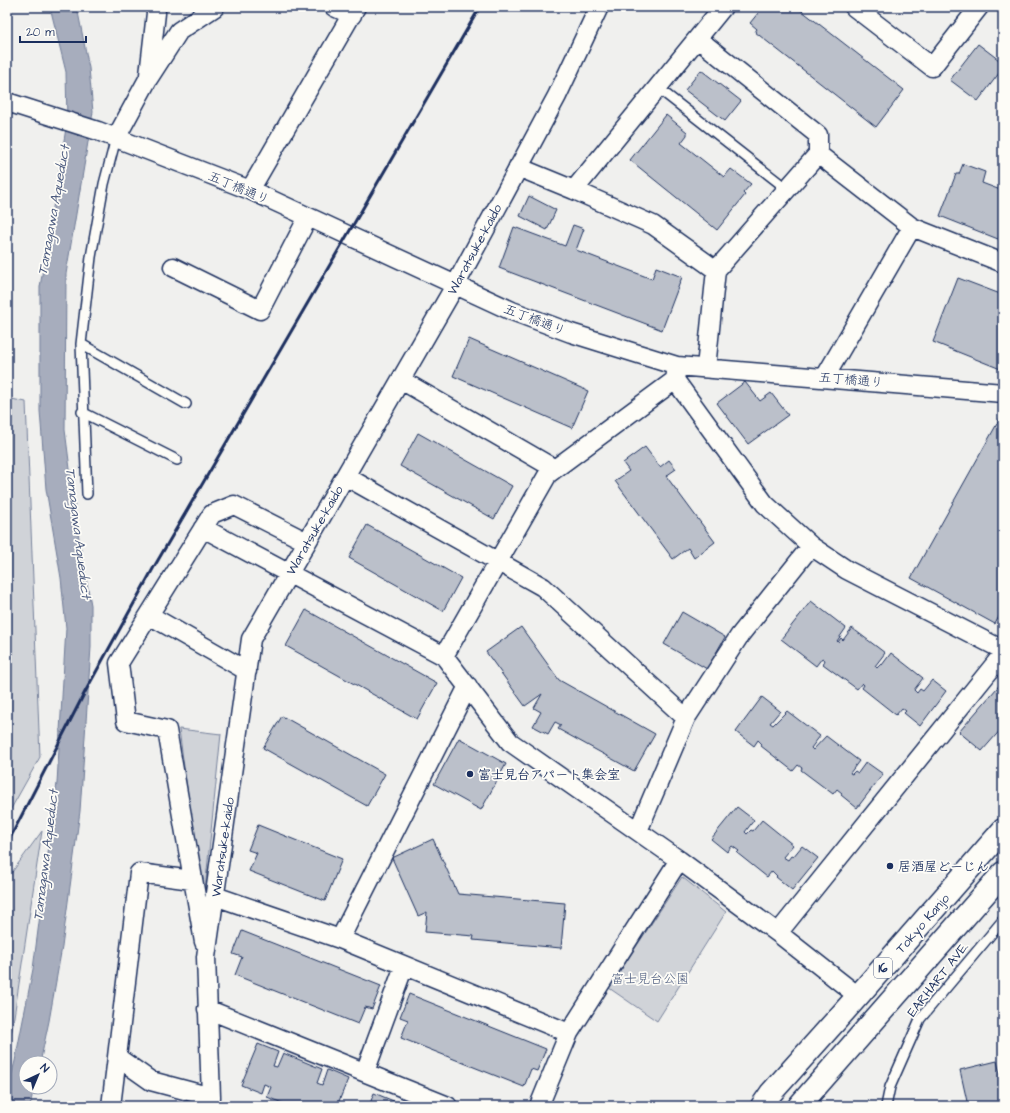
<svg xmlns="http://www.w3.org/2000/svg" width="1010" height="1113" font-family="'Architects Daughter','Klee One',sans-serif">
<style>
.green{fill:#d0d3d8;stroke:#76819b}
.water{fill:#a7adbd;stroke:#6f7b97}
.building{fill:#bbc0ca;stroke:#1b2f5e}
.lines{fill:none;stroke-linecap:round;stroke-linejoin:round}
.service-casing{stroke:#1b2f5e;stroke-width:12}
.minor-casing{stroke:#1b2f5e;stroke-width:21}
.trunk-casing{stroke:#1b2f5e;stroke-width:25}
.service{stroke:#fdfcf7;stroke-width:9}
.minor{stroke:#fdfcf7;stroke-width:18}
.trunk{stroke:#fdfcf7;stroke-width:22}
.rail{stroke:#1b2f5e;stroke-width:3}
.poi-dot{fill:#1b2f5e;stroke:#fdfcf7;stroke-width:1.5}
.labels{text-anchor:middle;stroke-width:3.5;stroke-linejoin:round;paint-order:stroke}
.shield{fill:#fdfcf7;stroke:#5f6c8c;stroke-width:1}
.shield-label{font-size:12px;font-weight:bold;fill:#1b2f5e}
.street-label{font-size:13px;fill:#1b2f5e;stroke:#fdfcf7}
.poi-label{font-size:13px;font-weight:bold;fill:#1b2f5e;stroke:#fdfcf7;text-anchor:start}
.park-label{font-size:13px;fill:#48587c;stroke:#fdfcf7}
.water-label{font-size:14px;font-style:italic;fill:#4c5b7f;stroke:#fdfcf7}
</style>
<rect width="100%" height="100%" fill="#f0f0ee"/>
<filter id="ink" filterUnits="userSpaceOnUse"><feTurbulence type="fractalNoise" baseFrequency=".025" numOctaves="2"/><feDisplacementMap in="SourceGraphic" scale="8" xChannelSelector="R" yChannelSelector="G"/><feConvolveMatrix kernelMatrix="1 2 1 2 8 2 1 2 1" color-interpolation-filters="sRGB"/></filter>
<g filter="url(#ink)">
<path class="green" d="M 7,398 L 26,402 L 40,757 L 7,816 Z
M 179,729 L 221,734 L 203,909 Z
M 42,831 L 12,1030 L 7,1044 L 7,879 Z
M 682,877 L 726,912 L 657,1021 L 609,988 Z"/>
<path class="water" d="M 50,7 L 77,7 L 89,68 L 93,112 L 66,274 L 65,430 L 79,539 L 91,605 L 91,647 L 80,811 L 62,947 L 49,1021 L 40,1063 L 26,1063 L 26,1087 L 34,1087 L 30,1106 L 7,1106 L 7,1093 L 15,1061 L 33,969 L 57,783 L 66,628 L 61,578 L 46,489 L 40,411 L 40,287 L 67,122 L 66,72 Z"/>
<path class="building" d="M 763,7 L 797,7 L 904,90 L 876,127 L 755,32 L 757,29 L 750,23 Z
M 978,44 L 1003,63 L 1003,68 L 978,101 L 950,80 Z
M 701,70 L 741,101 L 725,121 L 685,90 Z
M 666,115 L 687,132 L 687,135 L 681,143 L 724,177 L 731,169 L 751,184 L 743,193 L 745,195 L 717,230 L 630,160 Z
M 963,164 L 985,172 L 982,183 L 1003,191 L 1003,241 L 940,216 L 956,174 L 959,174 Z
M 529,196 L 556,210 L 547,230 L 520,216 Z
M 573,225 L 584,229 L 576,250 L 652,279 L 656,267 L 682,277 L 662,330 L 499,268 L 514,227 L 565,246 Z
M 958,278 L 1003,295 L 1003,370 L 933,342 Z
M 469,339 L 588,391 L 572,428 L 453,376 Z
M 745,382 L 760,401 L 771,393 L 788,415 L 748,444 L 717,403 Z
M 1003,413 L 1003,609 L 995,624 L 911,578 Z
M 418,433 L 512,486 L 494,519 L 400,466 Z
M 645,447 L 660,467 L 669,460 L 676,469 L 666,476 L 715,542 L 694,558 L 688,548 L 673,559 L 615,481 L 629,471 L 623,463 Z
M 367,525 L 461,578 L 443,611 L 349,558 Z
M 811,601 L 846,628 L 837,641 L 838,642 L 841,638 L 843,640 L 852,628 L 885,653 L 875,666 L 877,668 L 881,664 L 882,665 L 891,653 L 923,678 L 914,690 L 917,693 L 920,689 L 923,691 L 932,680 L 946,691 L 920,726 L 904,713 L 906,711 L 902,708 L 896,715 L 862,688 L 864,685 L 862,683 L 857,689 L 823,664 L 825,660 L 822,658 L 816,666 L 781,639 Z
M 306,610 L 437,683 L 417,719 L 286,646 Z
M 682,612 L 725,637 L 707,669 L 664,644 Z
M 521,627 L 559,680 L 655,734 L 634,771 L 558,729 L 561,725 L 555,722 L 548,734 L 533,726 L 541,712 L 534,708 L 542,694 L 525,706 L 486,652 Z
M 1003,681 L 1003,727 L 982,751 L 959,732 Z
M 762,697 L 780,711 L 770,723 L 773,725 L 787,711 L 820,736 L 811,748 L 813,750 L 826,736 L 859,761 L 850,773 L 852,774 L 855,771 L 858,773 L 866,762 L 883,774 L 857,808 L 841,795 L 842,793 L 837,789 L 833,794 L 801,770 L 802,768 L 798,765 L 793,771 L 761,746 L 762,744 L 758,740 L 754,746 L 736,732 Z
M 282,716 L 385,774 L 367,806 L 263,748 Z
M 459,738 L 506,764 L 481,810 L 434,784 Z
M 737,807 L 754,820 L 745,832 L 747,834 L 751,830 L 753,831 L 762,820 L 793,845 L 783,857 L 788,860 L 791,856 L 793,857 L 802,846 L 818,858 L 792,890 L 776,877 L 777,876 L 772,871 L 767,877 L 737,853 L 739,851 L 732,846 L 727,852 L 711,839 Z
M 258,825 L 342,859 L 325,901 L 249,871 L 257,853 L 248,850 Z
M 433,839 L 458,894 L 565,903 L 561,948 L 473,940 L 474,936 L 425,932 L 427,912 L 418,916 L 392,858 Z
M 242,931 L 381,986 L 372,1009 L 365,1007 L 358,1024 L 235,975 L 242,957 L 233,954 Z
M 409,994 L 546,1049 L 537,1071 L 531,1069 L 524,1087 L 401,1038 L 408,1020 L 400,1017 Z
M 258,1044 L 278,1052 L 273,1066 L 277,1067 L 283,1053 L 322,1069 L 317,1083 L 322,1085 L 327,1070 L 348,1079 L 337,1106 L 312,1106 L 310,1104 L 309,1106 L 290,1106 L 267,1097 L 271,1087 L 264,1084 L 261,1093 L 241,1085 Z
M 997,1061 L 1003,1086 L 1003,1106 L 968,1106 L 960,1070 Z
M 374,1093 L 396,1102 L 394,1106 L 369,1106 Z"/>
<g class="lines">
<defs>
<path id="service" d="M 658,88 L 787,189
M 81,344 L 186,404
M 82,412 L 177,460
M 87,494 L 81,344 L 91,257 L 104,184 L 116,138
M 886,1106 L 890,1087 L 920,1019 L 1003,920"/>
<path id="minor" d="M 334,7 L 352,15
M 854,7 L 932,67 L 979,7
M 698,39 L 818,135 L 818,154 L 912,227 L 1003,263
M 149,75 L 156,13 L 155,7
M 7,102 L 98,131 L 250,190 L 512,311 L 571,333 L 677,366 L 1003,393
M 116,138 L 148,79 L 179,31 L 215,7
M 518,167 L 574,190 L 723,7
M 250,190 L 356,7
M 574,190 L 653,225 L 716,270 L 818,154
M 173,267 L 260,310 L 308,217
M 677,366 L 675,380 L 765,504 L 811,546 L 847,570 L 1003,650
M 706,368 L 716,270
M 825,377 L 912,227
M 401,380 L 555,469
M 345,476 L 543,587 L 686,718
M 203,528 L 444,656 L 510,742 L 679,860 L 778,933 L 858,996
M 149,615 L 247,671
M 444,656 L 548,474 L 675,380
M 638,831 L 686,718 L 740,635 L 811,546
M 215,896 L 340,939 L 569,1033
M 778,933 L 1003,654
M 340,939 L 468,686
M 204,942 L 167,730 L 126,721 L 119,663 L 212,514 L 234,505 L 307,542
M 207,1009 L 448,1106
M 117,1057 L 139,873 L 192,880
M 365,1072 L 404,966
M 111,1106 L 117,1057 L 151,1081 L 211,1097
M 208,1106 L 211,1097 L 206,957 L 251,639 L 456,284 L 557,96 L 599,7
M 539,1106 L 569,1033 L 679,860"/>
<path id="trunk" d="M 762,1106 L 771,1093 L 858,996 L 1003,830
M 799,1106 L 1003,873"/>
</defs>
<use href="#service" class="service-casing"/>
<use href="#minor" class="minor-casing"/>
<use href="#trunk" class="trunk-casing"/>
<use href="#service" class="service"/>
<use href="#minor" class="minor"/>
<use href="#trunk" class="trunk"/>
<path class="rail" d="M 7,844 L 85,692 L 154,567 L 480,7"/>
</g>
</g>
<g class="poi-dot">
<circle cx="470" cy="774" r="4"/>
<circle cx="890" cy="866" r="4"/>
</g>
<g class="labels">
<rect class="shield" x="874" y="958" width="18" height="20" rx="3"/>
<g class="shield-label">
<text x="883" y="972">16</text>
</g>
<g class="street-label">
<text transform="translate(239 187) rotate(23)" y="5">五丁橋通り</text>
<text transform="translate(474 249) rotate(-62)" y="5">Waratsuke-kaido</text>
<text transform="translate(535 319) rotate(21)" y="5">五丁橋通り</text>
<text transform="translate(851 379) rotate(5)" y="5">五丁橋通り</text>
<text transform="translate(314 530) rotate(-60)" y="5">Waratsuke-kaido</text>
<text transform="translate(222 847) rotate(-82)" y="5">Waratsuke-kaido</text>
<text transform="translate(922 923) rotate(-49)" y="5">Tokyo Kanjo</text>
<text transform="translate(937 979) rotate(-52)" y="5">EARHART AVE.</text>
</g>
<g class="poi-label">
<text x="478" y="779">富士見台アパート集会室</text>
<text x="898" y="871">居酒屋どーじん</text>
</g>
<g class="park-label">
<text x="650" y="983">富士見台公園</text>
</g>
<g class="water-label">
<text transform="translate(53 210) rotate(-80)" y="5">Tamagawa Aqueduct</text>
<text transform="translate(79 533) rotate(83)" y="5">Tamagawa Aqueduct</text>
<text transform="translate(45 855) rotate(-83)" y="5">Tamagawa Aqueduct</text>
</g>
</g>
<rect width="1010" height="1113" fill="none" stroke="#fdfcf7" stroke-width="24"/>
<rect x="12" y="12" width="986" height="1089" fill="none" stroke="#1b2f5e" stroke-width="1.5" filter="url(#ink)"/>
<g transform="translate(38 1075) rotate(44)"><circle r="19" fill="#fdfcf7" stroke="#a3aaba"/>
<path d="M0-3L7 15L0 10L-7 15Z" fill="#1b2f5e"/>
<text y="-6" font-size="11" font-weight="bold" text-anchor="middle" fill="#1b2f5e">N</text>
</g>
<path d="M20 36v6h66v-6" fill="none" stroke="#1b2f5e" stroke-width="2"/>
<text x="26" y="36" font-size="12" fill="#1b2f5e" stroke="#fdfcf7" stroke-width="3" paint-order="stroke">20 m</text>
</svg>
